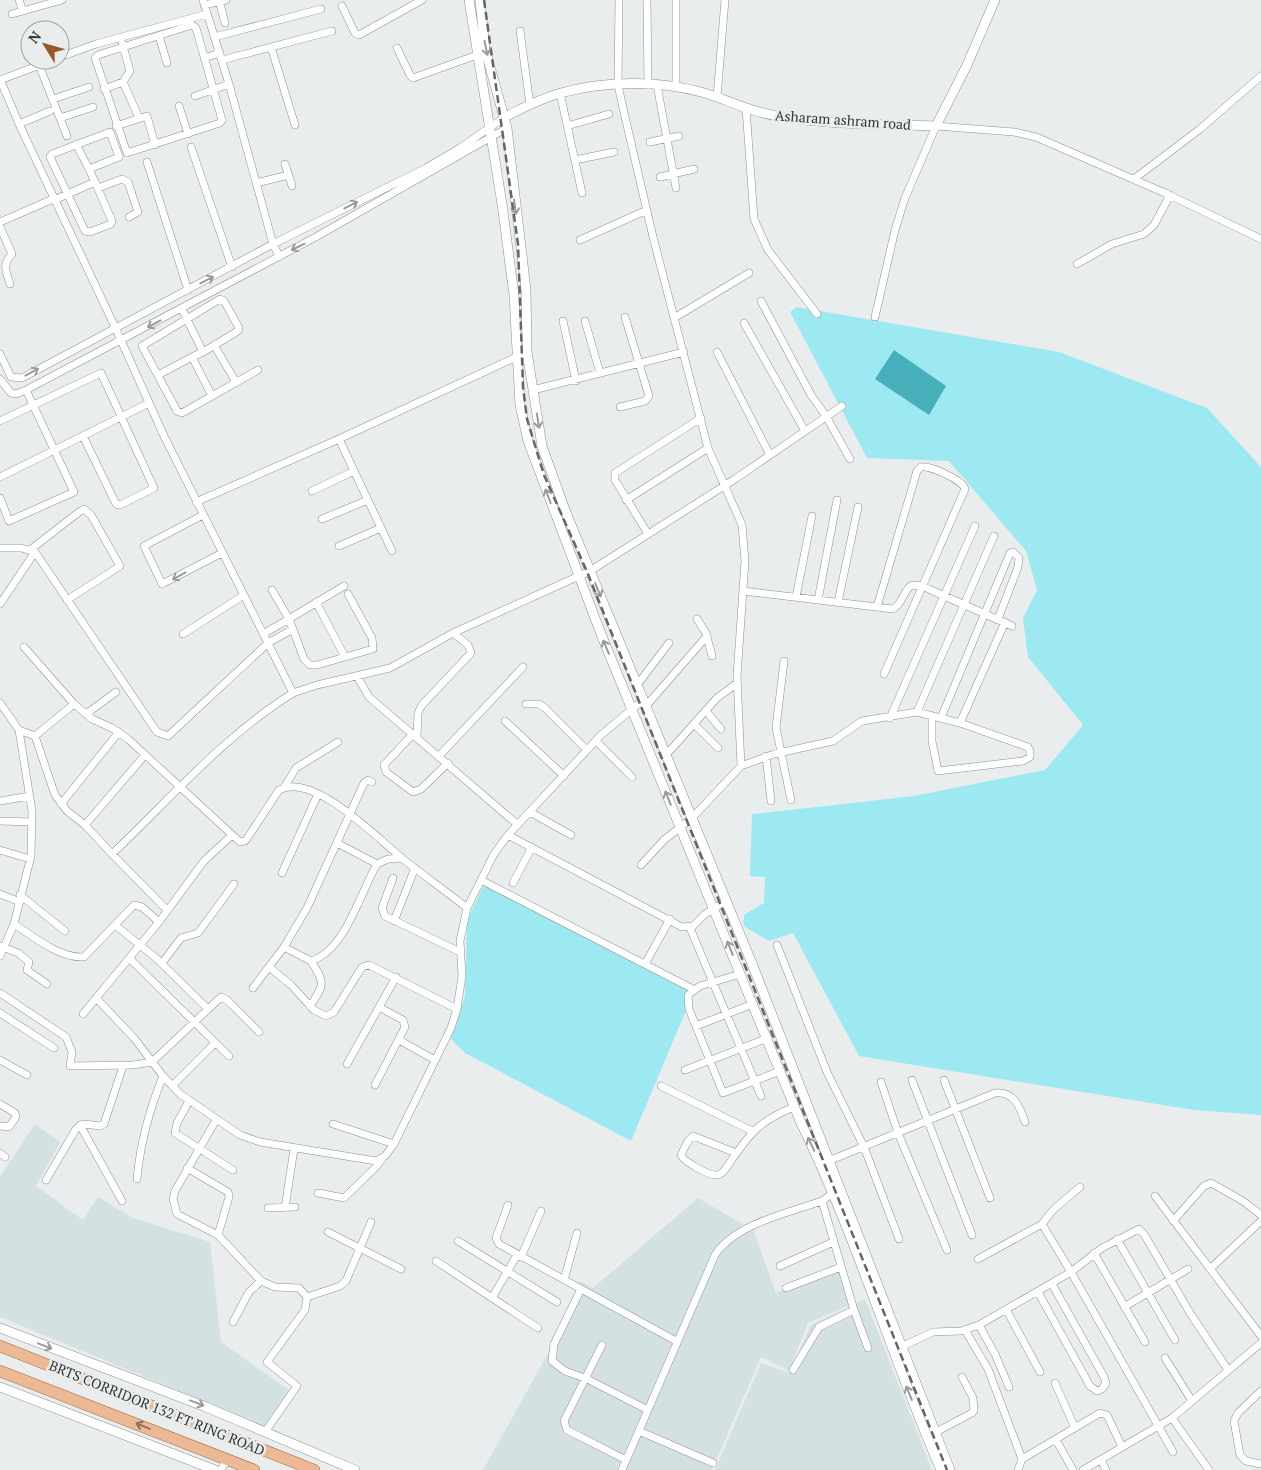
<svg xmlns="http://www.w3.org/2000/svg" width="1261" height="1470" font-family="'PT Serif',serif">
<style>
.built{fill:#d4e1e3}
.green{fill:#9de9f2}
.water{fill:#47afba}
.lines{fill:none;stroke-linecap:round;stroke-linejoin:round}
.minor-casing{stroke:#8d9091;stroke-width:8}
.tertiary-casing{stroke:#8d9091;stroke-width:10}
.primary-casing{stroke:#a36d45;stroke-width:12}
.minor{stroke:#fff;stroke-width:7}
.tertiary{stroke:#fff;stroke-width:9}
.primary{stroke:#ecb994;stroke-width:11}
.rail{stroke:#646666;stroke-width:2.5;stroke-dasharray:8 4;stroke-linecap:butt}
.oneway{stroke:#9a9a9a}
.oneway2{stroke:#877160}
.labels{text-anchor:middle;stroke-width:5;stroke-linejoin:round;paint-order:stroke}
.street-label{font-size:14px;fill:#343636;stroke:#e9edee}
</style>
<rect width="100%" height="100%" fill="#e9edee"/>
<path class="built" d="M 35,1124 L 60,1142 L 36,1186 L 83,1220 L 98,1197 L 133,1218 L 210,1242 L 221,1342 L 289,1390 L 264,1426 L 0,1317 L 0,1177 Z
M 698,1198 L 746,1226 L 728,1235 L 714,1252 L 619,1470 L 483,1470 L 545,1359 L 580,1281 L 593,1288 Z
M 753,1229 L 776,1293 L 840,1269 L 852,1304 L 808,1323 L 789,1371 L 761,1357 L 712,1470 L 625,1470 L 718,1257 L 725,1244 Z
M 865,1299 L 932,1470 L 715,1470 L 761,1363 L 789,1373 L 811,1325 Z"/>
<path class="green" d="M 797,307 L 1059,352 L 1207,408 L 1261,467 L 1261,1115 L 1194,1110 L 859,1056 L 793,933 L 769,941 L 745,927 L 743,922 L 745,914 L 764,903 L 765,877 L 750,876 L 752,814 L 914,796 L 1045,770 L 1083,725 L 1028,657 L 1023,618 L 1037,590 L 1026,551 L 949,461 L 867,458 L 790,312 Z
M 485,883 L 692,985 L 687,1008 L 631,1141 L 465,1053 L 451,1039 L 465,996 L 467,920 Z"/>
<path class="water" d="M 894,350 L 946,386 L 929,415 L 875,379 Z"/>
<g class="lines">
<defs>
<path id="minor" d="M 19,0 L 23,11
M 203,0 L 229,84 L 273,244 L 279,256
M 219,0 L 225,23
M 619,0 L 618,85 L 623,108 L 653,237 L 708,448 L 742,525 L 745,561 L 737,676 L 741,766 L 692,818 L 664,840 L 641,865
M 647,0 L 648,85
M 204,5 L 226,0
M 342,6 L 355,33 L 359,35 L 422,0
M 12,14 L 62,0
M 192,25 L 196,28 L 222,120 L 220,123 L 127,153 L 95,58 L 98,55 Z
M 520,31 L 530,105
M 159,36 L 167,63
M 214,37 L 321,9
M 122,43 L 130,71 L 123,82 L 139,118
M 271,47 L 295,125
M 397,48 L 410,75 L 413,78 L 477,55
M 60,57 L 96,44 L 207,14
M 204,58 L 220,53
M 222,60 L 332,31
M 39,65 L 67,136
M 0,79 L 19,124 L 115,327 L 164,436 L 293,693 L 317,685 L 390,668 L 453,633 L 590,571 L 735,479 L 842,406
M 0,80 L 53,60
M 657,85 L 676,188
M 676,86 L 676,0
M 104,89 L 123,82
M 560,93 L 582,193
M 195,96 L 229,84
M 717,97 L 725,0
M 53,99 L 89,87
M 179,106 L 188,134
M 746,108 L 754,219 L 768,250 L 817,314
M 60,118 L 93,107
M 19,124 L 50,111
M 116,126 L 147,116 L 155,145
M 567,126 L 609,114
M 650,142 L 679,136
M 76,144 L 89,169
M 191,147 L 232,267
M 575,160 L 614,152
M 147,162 L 188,290
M 285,164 L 292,186
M 660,177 L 694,169
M 1134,179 L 1200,129 L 1261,76
M 256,183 L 289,175
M 98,188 L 122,179 L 128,182 L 138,212 L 129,217
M 54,200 C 68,194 81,188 95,182 L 112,221 L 111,224 L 90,232 L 85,231 L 50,157 L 52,154 L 110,132 L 119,157 L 89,169 L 95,182
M 0,222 L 53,199
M 0,227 L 12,254 C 2,264 6,272 10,284
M 580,240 L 647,210
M 1077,264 L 1112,244 L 1144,234 L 1154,225 L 1170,195
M 761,301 L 811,395 L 826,416 L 850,459
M 182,309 L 203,352 L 192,357 L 212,396
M 875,317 L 895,230 L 905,198 L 936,126 L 1014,132 L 1036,137 L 1165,193 L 1261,239
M 674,318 L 749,273
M 563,321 L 576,381
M 585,321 L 600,373
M 744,323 L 805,431
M 214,345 L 236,382
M 203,352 L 238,331 L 239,328 L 224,301 L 220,299 L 142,346 L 177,411 L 182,413 L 258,370
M 717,352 L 770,455
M 0,354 L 11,377 L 22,378 L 273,244 L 426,168 L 460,148 L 505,117
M 158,375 L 192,357
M 0,379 L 11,393 L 16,394 L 26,390 L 314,238 L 507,128
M 533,390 L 684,352
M 620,407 L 645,401 L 649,396 L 625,317
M 0,421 L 101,373 L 154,488 L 120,505 L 116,504 L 83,436
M 339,439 L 392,551
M 0,477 L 149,403
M 312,491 L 354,471
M 0,498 L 9,521 L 74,492 L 26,390
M 626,500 L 708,448
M 196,502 L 339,439 L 527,352
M 203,515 L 144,546 L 162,584 L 222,553
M 322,519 L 368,500
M 648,534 L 615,480 L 615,473 L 701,418
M 339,546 L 381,528
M 0,548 L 21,548 L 35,552 L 157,732 L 168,736 L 268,643 L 293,629
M 30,550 L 79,512 L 84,509 L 91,515 L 120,566 L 67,600
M 344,586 L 289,619 L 304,659 L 310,665 L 317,665 L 373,649 L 372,638 L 348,594
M 743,591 L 893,609 C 903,604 903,590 912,585 L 922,586 L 1012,626
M 796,597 L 812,516
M 818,600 L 837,500
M 316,602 L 345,657
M 838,602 L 858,507
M 0,604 L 35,552
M 877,607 L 917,471 L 921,467 C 929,465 963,480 965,489 L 884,674
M 697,619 L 706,633 L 712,656
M 183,634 L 244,595
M 263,634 L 289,619 L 272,590
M 24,647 L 74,704
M 784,661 L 776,728 L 791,800
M 357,676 L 369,697 L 518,825
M 637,685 L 669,643
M 0,703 L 19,730 L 35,736 L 74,704 L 92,719 L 112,728 L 128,739 L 240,842 L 245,841 L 248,837 L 279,790 C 313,771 378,839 403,859 C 424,876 446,891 467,908 L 460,941 L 462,976 L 457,1009 L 451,1028 L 394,1144 L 385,1156 L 376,1161 L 260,1142 L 240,1135 L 180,1094 L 163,1076 L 134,1038 L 96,998
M 526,704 L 539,704 L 545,708 L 587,750
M 646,706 L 707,636
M 706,711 L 721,729
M 917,712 L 994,536
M 86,714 L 116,692
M 890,718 L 975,526
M 941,718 L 1010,553 L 1013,552 L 1019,558 L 1018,567 L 998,619
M 505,721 L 564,776
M 960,723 L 1005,622
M 694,724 L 718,748
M 413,734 L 384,765 L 386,772 L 413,792 L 421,789 L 448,763
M 35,736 L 55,795 L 67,811 L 85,825 L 112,854 C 170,799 225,735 293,693
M 417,738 L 418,713 L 422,705 L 471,653 L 468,645 L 453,633
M 596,741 L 632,777
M 666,755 L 717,698 L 737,683
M 439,756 L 523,667
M 766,756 L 771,801
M 741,766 L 774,754 L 833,741 L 862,721 L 917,712 L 960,723 L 1028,747 L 1030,751 L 1030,757 L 1023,761 L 938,771 L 932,741 L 932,716
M 285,786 L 296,768 L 338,742
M 0,801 L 30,796
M 61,804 L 119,732
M 530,812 L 571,835
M 0,821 L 31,822
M 85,825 L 145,755
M 508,835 L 682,927 L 693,926 L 705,914 L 727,901
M 337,843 L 377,864
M 0,850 L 30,859
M 112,854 L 167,910
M 282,873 L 318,794
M 393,878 L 382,908 L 385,916 L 460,952
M 481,880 L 695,990
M 513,883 L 532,847
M 0,894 L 20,902
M 20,895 L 65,931
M 467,908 L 494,854 L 508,835 L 601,735 L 643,700
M 394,921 L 415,868
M 14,924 C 34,937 59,958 84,957 L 134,905 L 142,907 L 159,922 L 204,861 L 231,836
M 115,925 L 156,958 L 207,1008
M 690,928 L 761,1096
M 777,945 L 827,1072 L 864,1147 L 899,1239
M 0,946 L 18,953 L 29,962 L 27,970 L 47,984
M 284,947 L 311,961 C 345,951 360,893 377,864 L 388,859 L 402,858
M 0,956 L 14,924 L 31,856 L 32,811 L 19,730
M 129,958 L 229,1056
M 162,963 L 181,938 L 198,933 L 234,884
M 645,964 L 670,919
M 269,967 L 291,985 L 314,1010 L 326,1016 L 334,1012 L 362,967 L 369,965 L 457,1009
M 740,974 L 700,986 L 688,995 L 689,1009 L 723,1093 L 780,1071
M 253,988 L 284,947 L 307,908 L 364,783 L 368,780 L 372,782
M 0,993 L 66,1037 L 72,1052 L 70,1066 L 133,1065 L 152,1062 L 221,997 L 227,1000 L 259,1032
M 310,1006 C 325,984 325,983 311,961
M 0,1013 L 54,1048
M 83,1014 L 159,922
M 696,1026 L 753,1004
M 399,1040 L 435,1060
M 0,1060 L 27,1075
M 347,1064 L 396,977
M 685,1070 L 768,1038
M 912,1080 L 972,1235
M 944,1080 L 990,1198
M 881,1082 L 898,1133 L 947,1250
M 375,1085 L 405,1027 L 403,1020 L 379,1007
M 172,1086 L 215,1043
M 661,1086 L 752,1131
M 189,1101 L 177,1123 L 175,1133 L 233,1170
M 0,1104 L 15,1113 L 16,1117 L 9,1127 L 0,1126
M 216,1120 L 175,1191 L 173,1199 L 177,1214 L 218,1235 L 261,1281 L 275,1287 L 299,1288 L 307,1297 L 305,1310 L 267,1362 L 297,1386 L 265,1432
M 333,1124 L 394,1144
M 80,1125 L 122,1201
M 0,1153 L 5,1157
M 736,1153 L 693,1136 L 688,1141 L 681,1155 C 683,1161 709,1176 717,1175 C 719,1175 722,1173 724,1171 C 748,1137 754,1123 794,1107
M 826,1162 L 995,1093 C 1014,1091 1020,1107 1025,1122
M 187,1168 L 228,1192 L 229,1197 L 218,1235
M 137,1179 C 140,1145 150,1108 163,1076
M 46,1180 L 76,1129 L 84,1124 L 100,1126 L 104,1124 L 123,1066
M 837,1190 L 822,1201 L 854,1310
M 318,1193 L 344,1198 L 377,1166 L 382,1159
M 1155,1196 L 1261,1336
M 508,1205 L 496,1238 L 499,1244 L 676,1341
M 268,1208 L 295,1207
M 285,1208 L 294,1149
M 1173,1221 L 1204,1186 L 1211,1183 L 1243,1201 L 1261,1215
M 1042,1224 L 1054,1209 L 1080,1187
M 328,1232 L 401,1269
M 1117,1239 L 1175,1340
M 458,1241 L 557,1302
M 1094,1253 L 1145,1342
M 521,1257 L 541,1211
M 978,1259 L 1042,1224 L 1071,1272 L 1102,1248 L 1139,1229 L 1144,1234 L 1190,1313 L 1228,1370
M 436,1261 L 538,1328
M 780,1266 L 833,1242
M 1210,1269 L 1261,1221
M 564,1280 L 577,1233
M 786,1288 L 841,1267
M 581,1289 L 554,1344 L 552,1361 L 565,1371 L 587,1379 L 648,1410
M 1038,1292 L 1090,1386 L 1097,1391 L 1102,1389 L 1106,1383 L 1104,1377 L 1052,1284
M 307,1297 L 340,1286 L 346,1281 L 371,1222
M 492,1298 L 517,1255
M 1124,1307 L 1188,1269
M 1007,1311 L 1040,1372
M 233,1322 L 249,1292 L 261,1281
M 979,1325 L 995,1354 L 1009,1387
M 965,1330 L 988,1369 L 1022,1459
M 602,1345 L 564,1421 L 567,1430 L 571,1432 L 626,1460
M 901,1347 L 933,1332 L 961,1331 L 979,1325 L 1071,1272 L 1173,1452
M 1165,1358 L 1192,1401
M 793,1370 L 819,1327 L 854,1310 L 868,1348
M 1055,1383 L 1075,1428
M 1261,1391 L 1238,1413 L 1234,1421 L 1240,1455 L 1246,1461 L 1261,1464
M 1172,1418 L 1209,1470
M 639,1431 L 713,1463
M 934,1433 L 972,1413 L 974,1410 L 973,1398 L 962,1377
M 1056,1440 L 1073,1470
M 1101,1460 L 1106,1470
M 221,1470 L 227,1459
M 622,1470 L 715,1255 C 735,1224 788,1213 822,1201
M 1018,1470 L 1022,1459 L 1100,1413 L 1107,1415 L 1122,1447
M 1083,1470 L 1172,1418 L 1261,1343"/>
<path id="tertiary" d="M 469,0 L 502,204 L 514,295 L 520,405 L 528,441 L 601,634 L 801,1123 C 856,1235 891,1356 941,1470
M 480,0 L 485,49 L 507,128 L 526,290 L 527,352 L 542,446 L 565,510 L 753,966 L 950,1470
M 505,117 C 523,108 541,98 561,93 C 604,81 657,80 701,92 C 726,99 750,112 777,116 C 829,125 883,124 936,126 L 967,65 L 995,0
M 0,1328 L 206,1407 L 355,1470
M 0,1387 L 215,1470"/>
<path id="primary" d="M 0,1346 L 314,1470
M 0,1371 L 254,1470"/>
</defs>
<use href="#minor" class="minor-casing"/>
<use href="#tertiary" class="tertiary-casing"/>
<use href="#primary" class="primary-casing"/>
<use href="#minor" class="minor"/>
<use href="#tertiary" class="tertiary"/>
<use href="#primary" class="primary"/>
<path class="rail" d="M 484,0 L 518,244 L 523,387 L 527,419 L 544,475 L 588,574 L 947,1470"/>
</g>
<defs><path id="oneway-shaft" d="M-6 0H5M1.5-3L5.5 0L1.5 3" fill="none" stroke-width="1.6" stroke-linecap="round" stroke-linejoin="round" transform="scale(1.25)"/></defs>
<g class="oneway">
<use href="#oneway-shaft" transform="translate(486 48) rotate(78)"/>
<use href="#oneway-shaft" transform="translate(351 205) rotate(-27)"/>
<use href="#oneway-shaft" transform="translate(515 207) rotate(83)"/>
<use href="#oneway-shaft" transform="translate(298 247) rotate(154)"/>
<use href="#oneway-shaft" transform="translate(207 280) rotate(-27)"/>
<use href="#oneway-shaft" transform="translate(154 324) rotate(152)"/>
<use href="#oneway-shaft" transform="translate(32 372) rotate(-29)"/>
<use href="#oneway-shaft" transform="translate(538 421) rotate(81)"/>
<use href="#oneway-shaft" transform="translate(548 496) rotate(-111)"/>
<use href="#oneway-shaft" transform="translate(179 576) rotate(151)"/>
<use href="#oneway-shaft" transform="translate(598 590) rotate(68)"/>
<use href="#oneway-shaft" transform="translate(606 647) rotate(-113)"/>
<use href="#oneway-shaft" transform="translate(668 798) rotate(-112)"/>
<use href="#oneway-shaft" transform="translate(730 948) rotate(-112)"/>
<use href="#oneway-shaft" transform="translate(811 1144) rotate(-116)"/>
<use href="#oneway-shaft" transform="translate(45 1346) rotate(21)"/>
<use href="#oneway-shaft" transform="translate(909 1393) rotate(-112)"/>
<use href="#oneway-shaft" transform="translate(197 1403) rotate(21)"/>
</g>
<use class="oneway2" href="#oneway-shaft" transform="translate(143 1426) rotate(-158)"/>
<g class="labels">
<g class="street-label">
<text transform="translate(843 120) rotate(4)" y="5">Asharam ashram road</text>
<text transform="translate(157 1408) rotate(22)" y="5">BRTS CORRIDOR 132 FT RING ROAD</text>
</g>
</g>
<g transform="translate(45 45) rotate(307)"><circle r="24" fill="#e9edee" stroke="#a1a4a4"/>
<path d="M0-4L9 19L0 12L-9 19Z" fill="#985723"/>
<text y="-8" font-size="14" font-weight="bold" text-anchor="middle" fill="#343636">N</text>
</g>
</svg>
